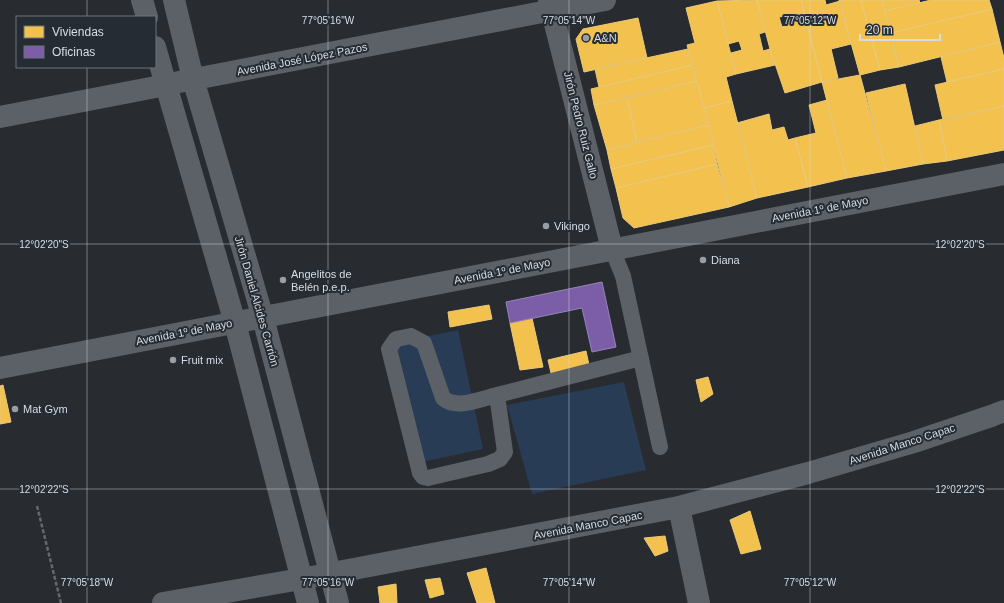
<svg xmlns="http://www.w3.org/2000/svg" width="1004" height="603" font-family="Helvetica,sans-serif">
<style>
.green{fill:#283c55}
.homes{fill:#f2c14e;stroke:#eac97a;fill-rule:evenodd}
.offices{fill:#7b5ea7;stroke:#9784b9}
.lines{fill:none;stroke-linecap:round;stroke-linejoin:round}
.path{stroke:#65696f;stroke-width:2.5;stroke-dasharray:4 2;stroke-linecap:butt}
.service{stroke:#5b6167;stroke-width:16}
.pedestrian{stroke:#5b6167;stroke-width:22}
.minor{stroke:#5b6167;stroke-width:22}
.tertiary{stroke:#5b6167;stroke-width:22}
.ticks{fill:none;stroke:#d8dce2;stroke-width:1;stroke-opacity:0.45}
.poi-dot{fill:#9a9ea4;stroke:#252c34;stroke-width:1.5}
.labels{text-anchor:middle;stroke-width:4;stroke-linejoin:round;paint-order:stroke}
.poi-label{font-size:11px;fill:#d8dce2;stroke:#252c34;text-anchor:start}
.street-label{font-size:11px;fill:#d8dce2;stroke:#252c34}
.ticks-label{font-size:10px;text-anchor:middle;fill:#d8dce2;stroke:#252c34;stroke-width:4;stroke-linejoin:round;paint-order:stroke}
</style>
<rect width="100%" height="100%" fill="#282c30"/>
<path class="green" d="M 458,330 L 483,449 L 422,462 L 396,343 Z
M 624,382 L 646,470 L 532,494 L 507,405 Z"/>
<path class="homes" d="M 757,0 L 801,0 L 822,82 L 785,93 L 770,49 ZM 786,16 L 788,25 L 782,27 L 779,17 Z
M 757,0 L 765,32 L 759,34 L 763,51 L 770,49 L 775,65 L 736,74 L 731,53 L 742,50 L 739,41 L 728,44 L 717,1 Z
M 801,0 L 825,0 L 826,5 L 840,1 L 851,44 L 831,49 L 838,78 L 822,82 Z
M 839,0 L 861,0 L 880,70 L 860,75 Z
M 861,0 L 882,0 L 899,67 L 880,70 Z
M 882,0 L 919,0 L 920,3 L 885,11 Z
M 931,0 L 989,0 L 992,9 L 891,33 L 885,11 Z
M 717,1 L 736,74 L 726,77 L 732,101 L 704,108 L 687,45 L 695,43 L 686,8 Z
M 992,9 L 1000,42 L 899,67 L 891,33 Z
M 638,18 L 647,58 L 584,72 L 576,39 L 583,29 Z
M 1000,42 L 1004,58 L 1004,69 L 947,82 L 941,57 Z
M 688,49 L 693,65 L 599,87 L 595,69 Z
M 693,65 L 697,81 L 594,105 L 591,89 Z
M 1004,69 L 1004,106 L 943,120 L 935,85 Z
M 860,75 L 886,171 L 847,178 L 822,82 Z
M 697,81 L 708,125 L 637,142 L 627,98 Z
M 905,84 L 923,164 L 886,171 L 866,93 Z
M 627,98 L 637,142 L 607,150 L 594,105 Z
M 827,100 L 847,178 L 808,187 L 795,138 L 816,133 L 809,105 Z
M 732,101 L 757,198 L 729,207 L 704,108 Z
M 1004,106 L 1004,150 L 947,161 L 939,120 Z
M 769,114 L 772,130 L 784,127 L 788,140 L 795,138 L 808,187 L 757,198 L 737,123 Z
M 939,120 L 947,161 L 923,164 L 915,126 Z
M 708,125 L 713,145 L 611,169 L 607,150 Z
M 713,145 L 717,164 L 616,188 L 611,169 Z
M 717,164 L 729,207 L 634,228 L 623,218 L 616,188 Z
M 489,305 L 492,319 L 450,327 L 448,312 Z
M 532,318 L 543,367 L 520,370 L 510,323 Z
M 586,351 L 589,365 L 551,373 L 548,360 Z
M 708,377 L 713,394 L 701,402 L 696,380 Z
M 3,385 L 11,422 L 0,424 L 0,386 Z
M 750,511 L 761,549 L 741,554 L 730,520 Z
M 665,536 L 668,551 L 655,556 L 644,538 Z
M 486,568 L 495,603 L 477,603 L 467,573 Z
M 440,578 L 444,594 L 430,598 L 425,580 Z
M 396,584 L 397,603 L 380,603 L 378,587 Z"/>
<path class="offices" d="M 602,282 L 616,347 L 592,352 L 582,308 L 510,323 L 506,302 Z"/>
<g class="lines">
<path class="path" d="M 37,506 L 61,603"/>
<path class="service" d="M 612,249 L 623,276 L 660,447
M 497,395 C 481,399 456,410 443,398 L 424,343 L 411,336 L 396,339 L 389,349 L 420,473 L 423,477 L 428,478 L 488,464 L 500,459 L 505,452 L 497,395 L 641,358"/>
<path class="pedestrian" d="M 991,416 L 1004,411"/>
<path class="minor" d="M 549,0 L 612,249
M 0,117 L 166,85
M 0,368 L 1004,174
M 679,507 L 699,603
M 163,603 L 301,579 L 679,507 L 808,473 L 914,442 L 991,416"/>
<path class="tertiary" d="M 142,0 L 147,17
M 174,0 L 193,79 L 263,318 L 338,603
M 155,47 L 235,323 L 308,603
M 179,82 L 605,0"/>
</g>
<path class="ticks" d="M 87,0 L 87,17M 328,0 L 328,603M 569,0 L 569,603M 810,0 L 810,603M 87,67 L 87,603M 0,244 L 1004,244M 0,489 L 1004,489"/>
<g class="poi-dot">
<circle cx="586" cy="38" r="4"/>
<circle cx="546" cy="226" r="4"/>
<circle cx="703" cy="260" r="4"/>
<circle cx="283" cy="280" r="4"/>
<circle cx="173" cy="360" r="4"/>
<circle cx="15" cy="409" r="4"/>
</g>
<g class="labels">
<g class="poi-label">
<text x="594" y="42">A&amp;N</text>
<text x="554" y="230">Vikingo</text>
<text x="711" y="264">Diana</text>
<text x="291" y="278">Angelitos de<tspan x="291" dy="13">Belén p.e.p.</tspan></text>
<text x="181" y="364">Fruit mix</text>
<text x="23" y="413">Mat Gym</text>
</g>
<g class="street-label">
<text transform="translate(302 59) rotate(-11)" y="4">Avenida José López Pazos</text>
<text transform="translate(581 125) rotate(76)" y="4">Jirón Pedro Ruiz Gallo</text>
<text transform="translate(820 209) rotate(-11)" y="4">Avenida 1º de Mayo</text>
<text transform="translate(502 271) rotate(-11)" y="4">Avenida 1º de Mayo</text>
<text transform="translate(257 301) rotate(74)" y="4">Jirón Daniel Alcides Carrión</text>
<text transform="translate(184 332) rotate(-11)" y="4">Avenida 1º de Mayo</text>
<text transform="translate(902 444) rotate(-18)" y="4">Avenida Manco Capac</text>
<text transform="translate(588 525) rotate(-11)" y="4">Avenida Manco Capac</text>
</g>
</g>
<g class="ticks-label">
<text x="328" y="24">77°05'16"W</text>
<text x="569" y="24">77°05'14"W</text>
<text x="810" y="24">77°05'12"W</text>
<text x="44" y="248">12°02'20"S</text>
<text x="960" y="248">12°02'20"S</text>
<text x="44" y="493">12°02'22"S</text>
<text x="960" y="493">12°02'22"S</text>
<text x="87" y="586">77°05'18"W</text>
<text x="328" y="586">77°05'16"W</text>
<text x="569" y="586">77°05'14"W</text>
<text x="810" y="586">77°05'12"W</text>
</g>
<rect x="16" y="16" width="140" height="52" fill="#252c34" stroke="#6d727a"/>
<rect x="24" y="26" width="20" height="12" fill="#f2c14e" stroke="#6d727a"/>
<text x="52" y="36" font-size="12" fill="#d8dce2">Viviendas</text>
<rect x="24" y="46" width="20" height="12" fill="#7b5ea7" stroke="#6d727a"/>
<text x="52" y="56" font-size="12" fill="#d8dce2">Oficinas</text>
<path d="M860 34v6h80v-6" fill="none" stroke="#d8dce2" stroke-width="2"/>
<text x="866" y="34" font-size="12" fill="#d8dce2" stroke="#252c34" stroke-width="3" paint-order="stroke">20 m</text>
</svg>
